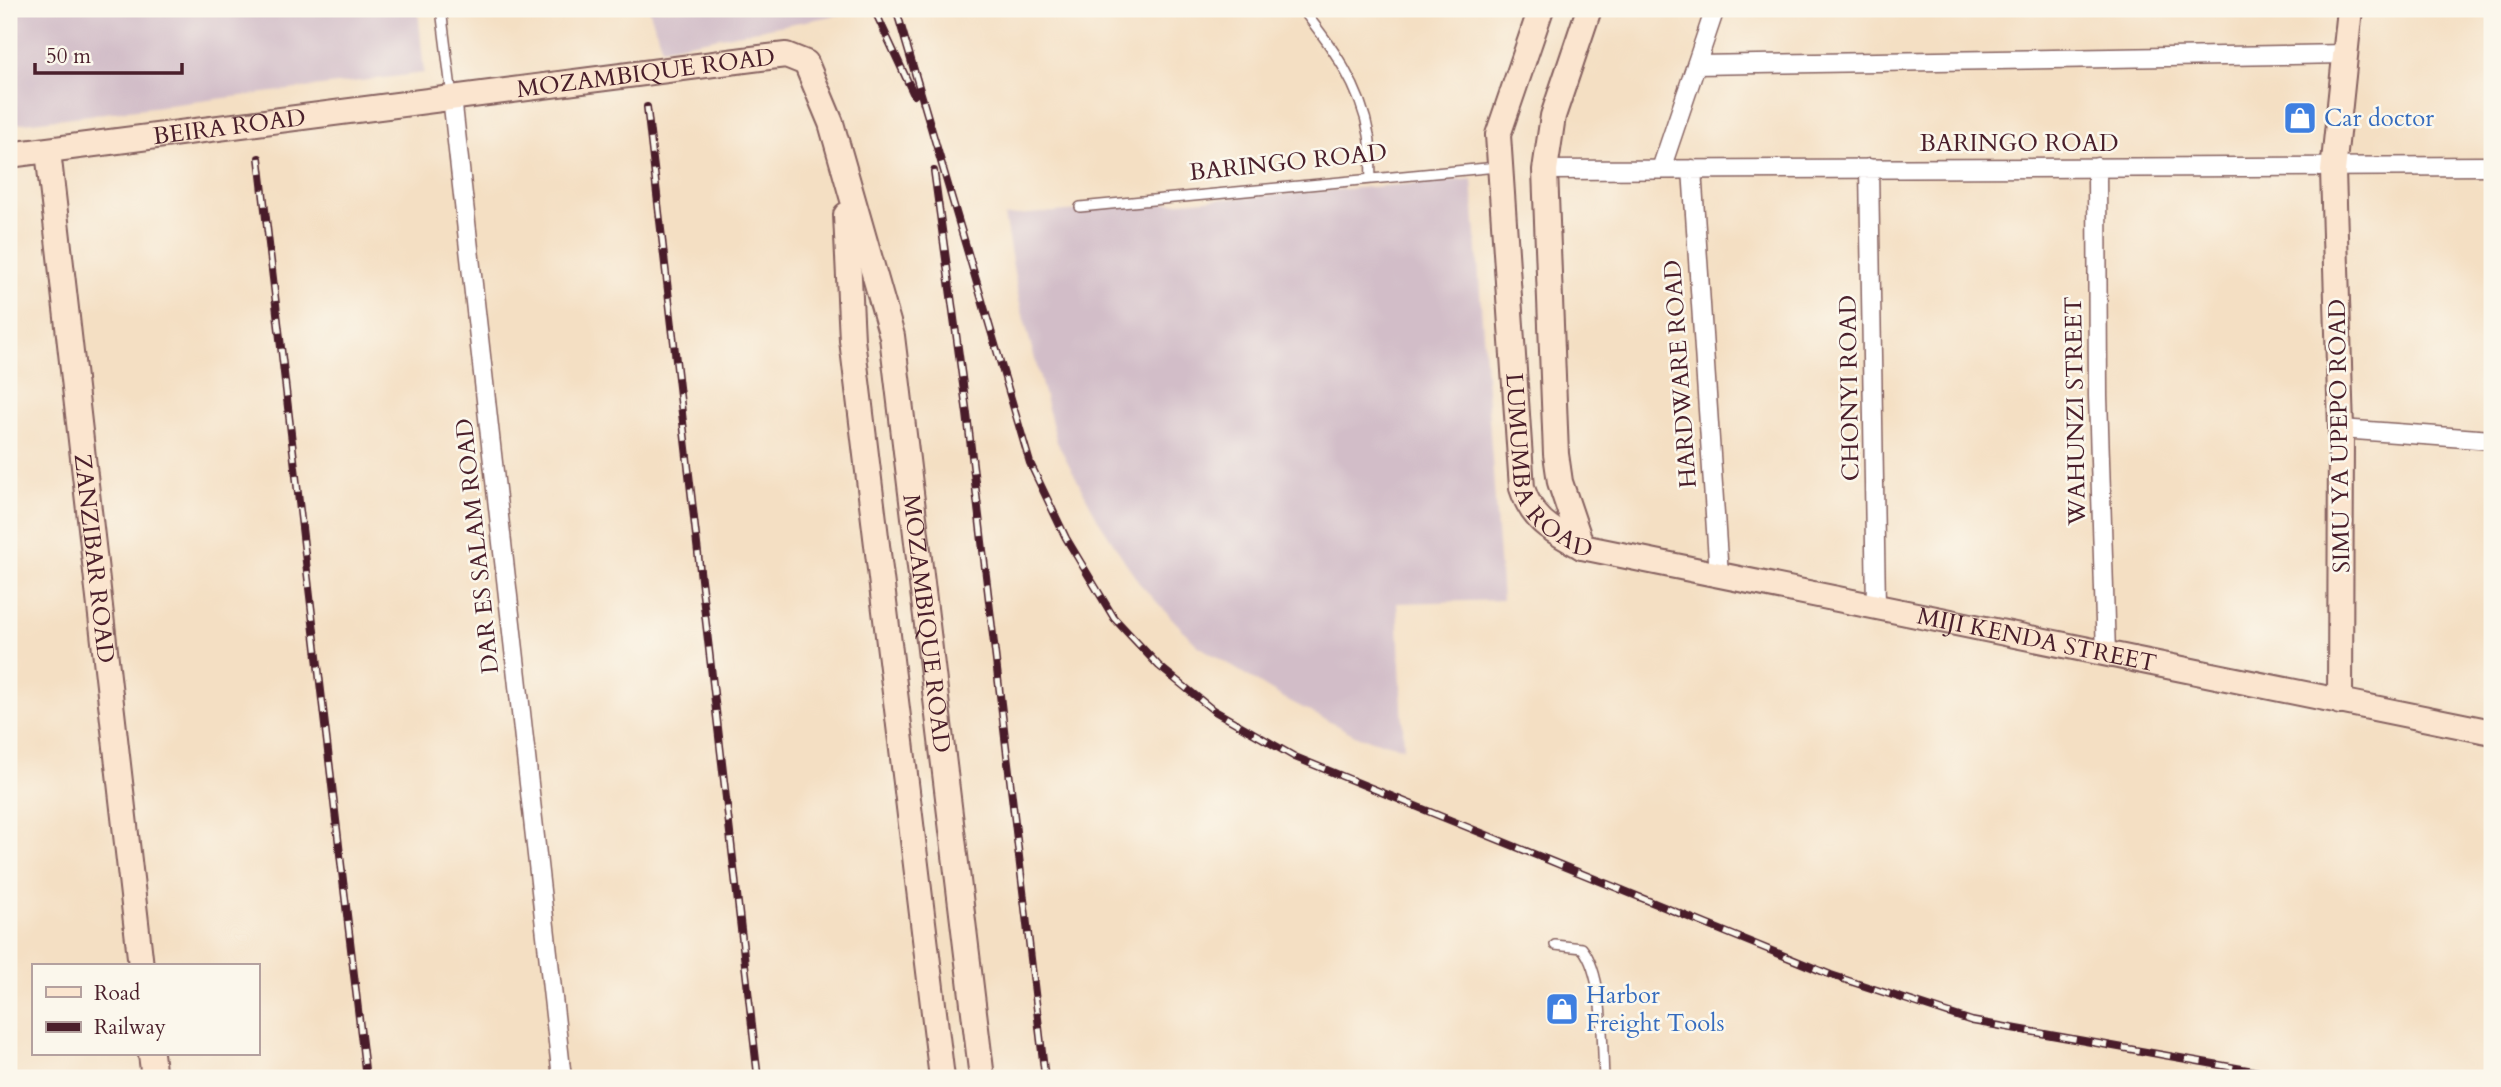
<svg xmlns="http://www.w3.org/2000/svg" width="2501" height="1087" font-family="Cardo,serif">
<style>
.industrial{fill:#d2bdc8}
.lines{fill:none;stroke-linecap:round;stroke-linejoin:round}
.lane-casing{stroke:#866260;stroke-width:12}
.street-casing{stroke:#866260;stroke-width:21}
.secondary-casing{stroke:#866260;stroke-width:28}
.lane{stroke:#fff;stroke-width:9}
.street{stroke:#fff;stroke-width:18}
.secondary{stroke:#fbe5cf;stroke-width:24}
.rail-casing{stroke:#4a1f2b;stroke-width:8}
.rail{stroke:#fbf7ec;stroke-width:5;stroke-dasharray:16;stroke-linecap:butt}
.labels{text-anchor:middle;stroke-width:5;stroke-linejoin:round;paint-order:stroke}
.street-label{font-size:24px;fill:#4a1f2b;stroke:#fbf7ec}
.shop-label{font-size:24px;fill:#366cbe;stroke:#fbf7ec;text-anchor:start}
</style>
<rect width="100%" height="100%" fill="#fbf7ec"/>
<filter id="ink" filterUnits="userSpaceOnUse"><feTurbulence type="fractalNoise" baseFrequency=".0143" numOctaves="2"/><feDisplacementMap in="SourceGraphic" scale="14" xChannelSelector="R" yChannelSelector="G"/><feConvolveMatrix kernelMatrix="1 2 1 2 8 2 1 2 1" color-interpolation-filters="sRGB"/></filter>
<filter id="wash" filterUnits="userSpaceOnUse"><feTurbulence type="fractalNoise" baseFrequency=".00686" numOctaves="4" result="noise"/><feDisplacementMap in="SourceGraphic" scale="28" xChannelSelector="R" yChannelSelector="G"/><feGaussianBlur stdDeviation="1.57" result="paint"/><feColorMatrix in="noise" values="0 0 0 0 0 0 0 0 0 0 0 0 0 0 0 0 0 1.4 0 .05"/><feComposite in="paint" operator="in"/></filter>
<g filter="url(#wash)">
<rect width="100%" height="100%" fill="#f4dfc3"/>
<path class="industrial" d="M 9,9 L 418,9 L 424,73 L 9,125 Z
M 649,9 L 864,9 L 864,10 L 662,48 Z
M 1472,179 L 1502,600 L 1397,603 L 1404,748 L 1359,737 L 1282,697 L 1197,645 L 1139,583 L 1099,521 L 1057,442 L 1019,300 L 1004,216 Z"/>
</g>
<g filter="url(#ink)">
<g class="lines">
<defs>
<path id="lane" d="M 441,9 L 452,97
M 1302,9 C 1332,46 1361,87 1369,135 C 1372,149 1370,165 1371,179
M 1080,207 L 1497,167
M 1555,945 L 1582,948 C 1604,975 1602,1043 1604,1078"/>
<path id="street" d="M 1696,65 L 2345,54
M 452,97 L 562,1078
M 2097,167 L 2098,396 L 2106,654
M 1869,168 L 1876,607
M 1661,169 L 1715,9
M 1692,169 L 1719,575
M 1545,170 L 2492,166
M 2341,429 L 2492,440"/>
<g id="secondary">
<path id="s1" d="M 1541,9 L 1498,135 L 1522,488 C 1533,522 1552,530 1582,547 L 2492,732"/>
<path id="s2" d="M 48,151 L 141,966"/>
<path id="s3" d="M 9,155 L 760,58 L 786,55 L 806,63 L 831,123 L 892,336 L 982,1078"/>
<path d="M 846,215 L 852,340 L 942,1078"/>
<path d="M 1582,547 L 1560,482 L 1556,454 L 1545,170 L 1553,116 L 1589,9"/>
<path d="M 2340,702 L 2341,429 L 2333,171 L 2350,9"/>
<path d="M 151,1054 L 154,1078"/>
</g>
</defs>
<use href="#lane" class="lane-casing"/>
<use href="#street" class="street-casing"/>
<use href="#secondary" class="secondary-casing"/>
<use href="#lane" class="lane"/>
<use href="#street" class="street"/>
<use href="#secondary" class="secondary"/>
<defs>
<path id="rail" d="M 874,9 L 914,95
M 896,9 L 1030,463 L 1066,538 L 1114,618 L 1159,666 L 1213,710 L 1295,757 L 1831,975 L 1972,1021 L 2293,1078
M 647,107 L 758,1078
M 259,158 L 366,1078
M 934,171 L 967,414 L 1045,1078"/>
</defs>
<use href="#rail" class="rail-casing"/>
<use href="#rail" class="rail"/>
</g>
</g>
<defs>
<symbol id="shop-square" viewBox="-11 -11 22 22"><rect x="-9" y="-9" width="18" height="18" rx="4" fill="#3f7fe0" stroke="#fbf7ec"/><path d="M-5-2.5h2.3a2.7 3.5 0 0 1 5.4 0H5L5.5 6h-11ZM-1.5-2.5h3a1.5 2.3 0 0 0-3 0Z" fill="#fff"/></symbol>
</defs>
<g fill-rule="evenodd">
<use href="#shop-square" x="2281" y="99" width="38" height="38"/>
<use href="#shop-square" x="1543" y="990" width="38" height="38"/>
</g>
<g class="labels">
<g class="street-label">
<text dy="8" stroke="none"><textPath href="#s3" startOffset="642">MOZAMBIQUE ROAD</textPath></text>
<text dy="8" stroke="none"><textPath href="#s3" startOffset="222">BEIRA ROAD</textPath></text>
<text x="2019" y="151">BARINGO ROAD</text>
<text transform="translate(1288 162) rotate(-6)" y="8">BARINGO ROAD</text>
<text transform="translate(1680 374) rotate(-94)" y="8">HARDWARE ROAD</text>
<text transform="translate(1849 388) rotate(-91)" y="8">CHONYI ROAD</text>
<text transform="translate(2075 411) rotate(-91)" y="8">WAHUNZI STREET</text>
<text transform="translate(2339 436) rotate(-91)" y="8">SIMU YA UPEPO ROAD</text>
<text dy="8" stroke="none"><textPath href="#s1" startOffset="478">LUMUMBA ROAD</textPath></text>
<text transform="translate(477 546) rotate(-96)" y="8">DAR ES SALAM ROAD</text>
<text dy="8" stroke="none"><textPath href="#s2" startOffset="410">ZANZIBAR ROAD</textPath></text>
<text dy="8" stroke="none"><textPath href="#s3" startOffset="1381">MOZAMBIQUE ROAD</textPath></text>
<text dy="8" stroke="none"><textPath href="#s1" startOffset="1038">MIJI KENDA STREET</textPath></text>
</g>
<g class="shop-label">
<text x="2324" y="126">Car doctor</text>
<text x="1586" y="1003">Harbor<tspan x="1586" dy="28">Freight Tools</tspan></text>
</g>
</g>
<rect width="2501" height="1087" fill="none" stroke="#fbf7ec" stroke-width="35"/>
<rect x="32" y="964" width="228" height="91" fill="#fbf7ec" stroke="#b4a19f" stroke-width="2"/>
<rect x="46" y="987" width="35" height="10" fill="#fbe5cf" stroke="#b4a19f" stroke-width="2"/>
<text x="94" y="1000" font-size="21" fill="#4a1f2b">Road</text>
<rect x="46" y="1022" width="35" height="10" fill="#4a1f2b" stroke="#b4a19f" stroke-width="2"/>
<text x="94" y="1034" font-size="21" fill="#4a1f2b">Railway</text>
<path d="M35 63v10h147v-10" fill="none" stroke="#4a1f2b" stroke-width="3.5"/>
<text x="46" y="63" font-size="21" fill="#4a1f2b" stroke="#fbf7ec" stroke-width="5" paint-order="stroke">50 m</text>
</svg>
